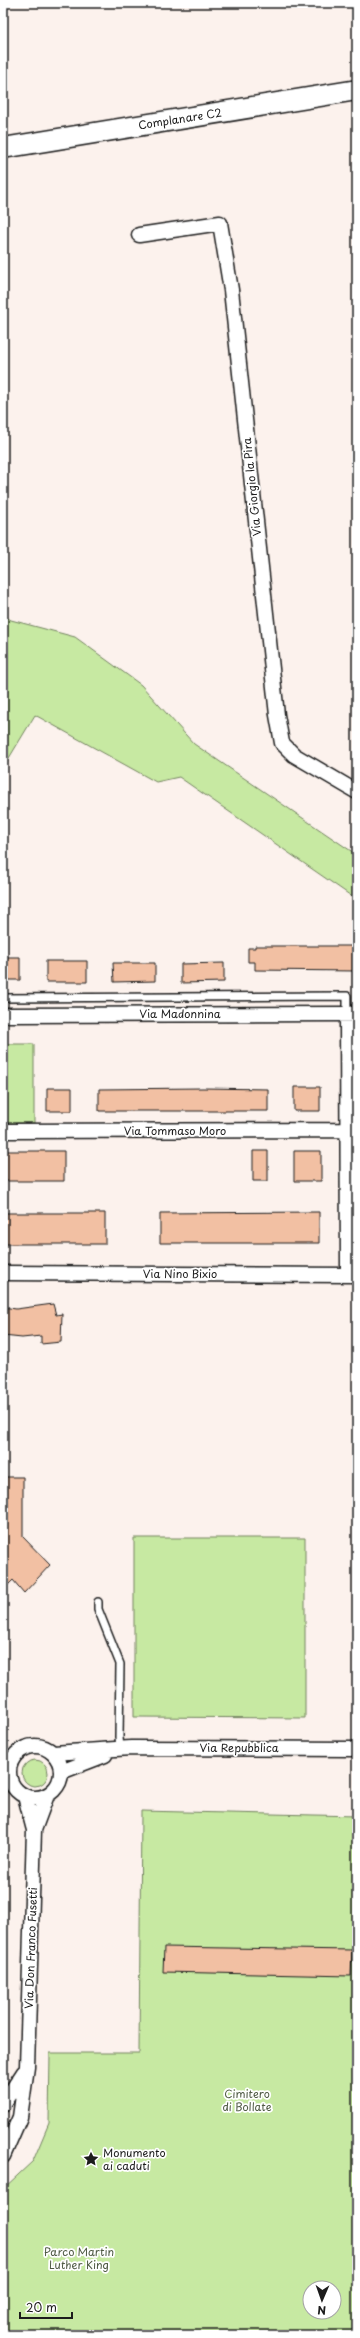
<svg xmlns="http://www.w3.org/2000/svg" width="360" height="2338" font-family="'Playpen Sans',sans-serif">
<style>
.green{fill:#c7e9a2;stroke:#72825f;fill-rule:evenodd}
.building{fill:#f2c0a3;stroke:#1c1c1c}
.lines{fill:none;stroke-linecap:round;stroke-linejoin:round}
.lane-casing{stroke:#1c1c1c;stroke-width:10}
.street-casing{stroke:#1c1c1c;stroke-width:17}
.secondary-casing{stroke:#1c1c1c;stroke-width:23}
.lane{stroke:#fff;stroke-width:7}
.street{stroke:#fff;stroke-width:14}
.secondary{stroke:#fff;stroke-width:20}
.labels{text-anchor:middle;stroke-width:3.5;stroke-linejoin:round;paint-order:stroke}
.street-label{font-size:11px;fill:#1c1c1c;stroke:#fff}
.park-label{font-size:11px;fill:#4f5a44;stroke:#fff}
.poi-label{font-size:11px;fill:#1c1c1c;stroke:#fff;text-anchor:start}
</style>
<rect width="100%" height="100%" fill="#fcf2ed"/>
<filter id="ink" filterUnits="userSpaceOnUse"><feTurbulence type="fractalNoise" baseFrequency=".025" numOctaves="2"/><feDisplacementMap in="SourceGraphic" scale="8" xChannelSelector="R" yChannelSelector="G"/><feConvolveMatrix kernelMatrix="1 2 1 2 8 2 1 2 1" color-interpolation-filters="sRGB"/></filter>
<g filter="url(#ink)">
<path class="green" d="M 3,615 L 11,620 L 75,637 L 141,685 L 194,744 L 357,855 L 357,900 L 179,777 L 156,782 L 35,715 L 3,768 Z
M 3,1044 L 34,1044 L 34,1123 L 3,1123 Z
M 134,1538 L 305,1538 L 305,1718 L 134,1717 Z
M22 1773a13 13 0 1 1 26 0a13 13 0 1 1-26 0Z
M 141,1811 L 357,1816 L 357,2335 L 3,2335 L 3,2189 L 33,2161 L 49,2123 L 50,2053 L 139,2053 ZM 310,2288 L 334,2288 L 334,2312 L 310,2312 Z"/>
<path class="building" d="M 255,946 L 357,946 L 357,971 L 255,970 L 255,962 L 248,962 L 248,948 L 255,948 Z
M 3,957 L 20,957 L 20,980 L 3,980 Z
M 46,961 L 87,961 L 87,982 L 46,982 Z
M 113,963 L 155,963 L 155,981 L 114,982 Z
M 224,963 L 224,982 L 181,983 L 181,964 Z
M 294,1087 L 320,1087 L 320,1111 L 294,1111 Z
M 47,1088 L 72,1088 L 72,1111 L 47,1111 Z
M 203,1088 L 268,1089 L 268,1111 L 99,1111 L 99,1089 Z
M 3,1151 L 64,1151 L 64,1181 L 3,1181 Z
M 253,1151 L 268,1151 L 268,1181 L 253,1181 Z
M 294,1151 L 321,1151 L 321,1181 L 294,1181 Z
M 319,1212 L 319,1243 L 160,1243 L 160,1213 Z
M 3,1213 L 105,1213 L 105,1244 L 3,1244 Z
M 53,1304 L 56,1315 L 62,1314 L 61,1342 L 41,1344 L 41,1336 L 22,1338 L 3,1336 L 3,1307 L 16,1309 Z
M 3,1477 L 23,1477 L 23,1537 L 50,1565 L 24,1593 L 13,1580 L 3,1590 Z
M 164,1947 L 352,1950 L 351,1976 L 163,1972 Z"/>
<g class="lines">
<defs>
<path id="lane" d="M 3,998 L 347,996 L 347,1014
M 98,1602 L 98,1609 L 120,1664 L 119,1737 L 120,1749"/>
<path id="street" d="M 139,235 L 220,223 L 231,290 L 277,715 L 282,743 L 294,755 L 357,792
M 347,1014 L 348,1275
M 3,1015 L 357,1014
M 3,1131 L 347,1130
M 3,1273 L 357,1275
M9 1772a26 26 0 1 1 52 0a26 26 0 1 1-52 0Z
M 53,1753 L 131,1748 L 357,1749
M 61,1772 L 105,1755
M 34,1830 L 47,1795
M 3,2104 L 24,2072
M 3,2156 L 20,2117 L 27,2067 L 34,1830 L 25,1796"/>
<path id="secondary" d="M 3,148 L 357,90"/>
</defs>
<use href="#lane" class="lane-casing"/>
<use href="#street" class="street-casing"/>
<use href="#secondary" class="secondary-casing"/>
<use href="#lane" class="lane"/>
<use href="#street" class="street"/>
<use href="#secondary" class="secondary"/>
</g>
</g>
<defs>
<symbol id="sight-bare" viewBox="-9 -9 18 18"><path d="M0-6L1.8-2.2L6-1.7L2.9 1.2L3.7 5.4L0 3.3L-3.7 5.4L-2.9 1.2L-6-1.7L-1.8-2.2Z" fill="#1c1c1c" stroke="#fff" stroke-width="2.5" paint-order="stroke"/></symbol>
</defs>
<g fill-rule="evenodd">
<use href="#sight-bare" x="80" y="2148" width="22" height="22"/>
</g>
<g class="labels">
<g class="street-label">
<text transform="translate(180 119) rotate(-9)" y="4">Complanare C2</text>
<text transform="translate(252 487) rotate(-96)" y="4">Via Giorgio la Pira</text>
<text x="180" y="1018">Via Madonnina</text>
<text x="175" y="1135">Via Tommaso Moro</text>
<text x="180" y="1278">Via Nino Bixio</text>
<text x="239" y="1752">Via Repubblica</text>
<text transform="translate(31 1948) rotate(-88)" y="4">Via Don Franco Fusetti</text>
</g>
<g class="park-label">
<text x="247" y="2098">Cimitero<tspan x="247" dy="13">di Bollate</tspan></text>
<text x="79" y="2256">Parco Martin<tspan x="79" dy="13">Luther King</tspan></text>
</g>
<g class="poi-label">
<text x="103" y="2157">Monumento<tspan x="103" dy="13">ai caduti</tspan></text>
</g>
</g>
<rect width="360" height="2338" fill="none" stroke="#fff" stroke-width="16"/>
<rect x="8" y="8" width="344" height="2322" fill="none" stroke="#1c1c1c" stroke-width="1.5" filter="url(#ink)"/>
<g transform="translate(322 2300) rotate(182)"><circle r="19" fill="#ffffff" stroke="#a4a4a4"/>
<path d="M0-3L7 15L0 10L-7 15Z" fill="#1c1c1c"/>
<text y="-6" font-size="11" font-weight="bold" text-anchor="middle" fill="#1c1c1c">N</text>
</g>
<path d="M20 2312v6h52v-6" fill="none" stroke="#1c1c1c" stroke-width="2"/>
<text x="26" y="2312" font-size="12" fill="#1c1c1c" stroke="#ffffff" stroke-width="3" paint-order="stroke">20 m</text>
</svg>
